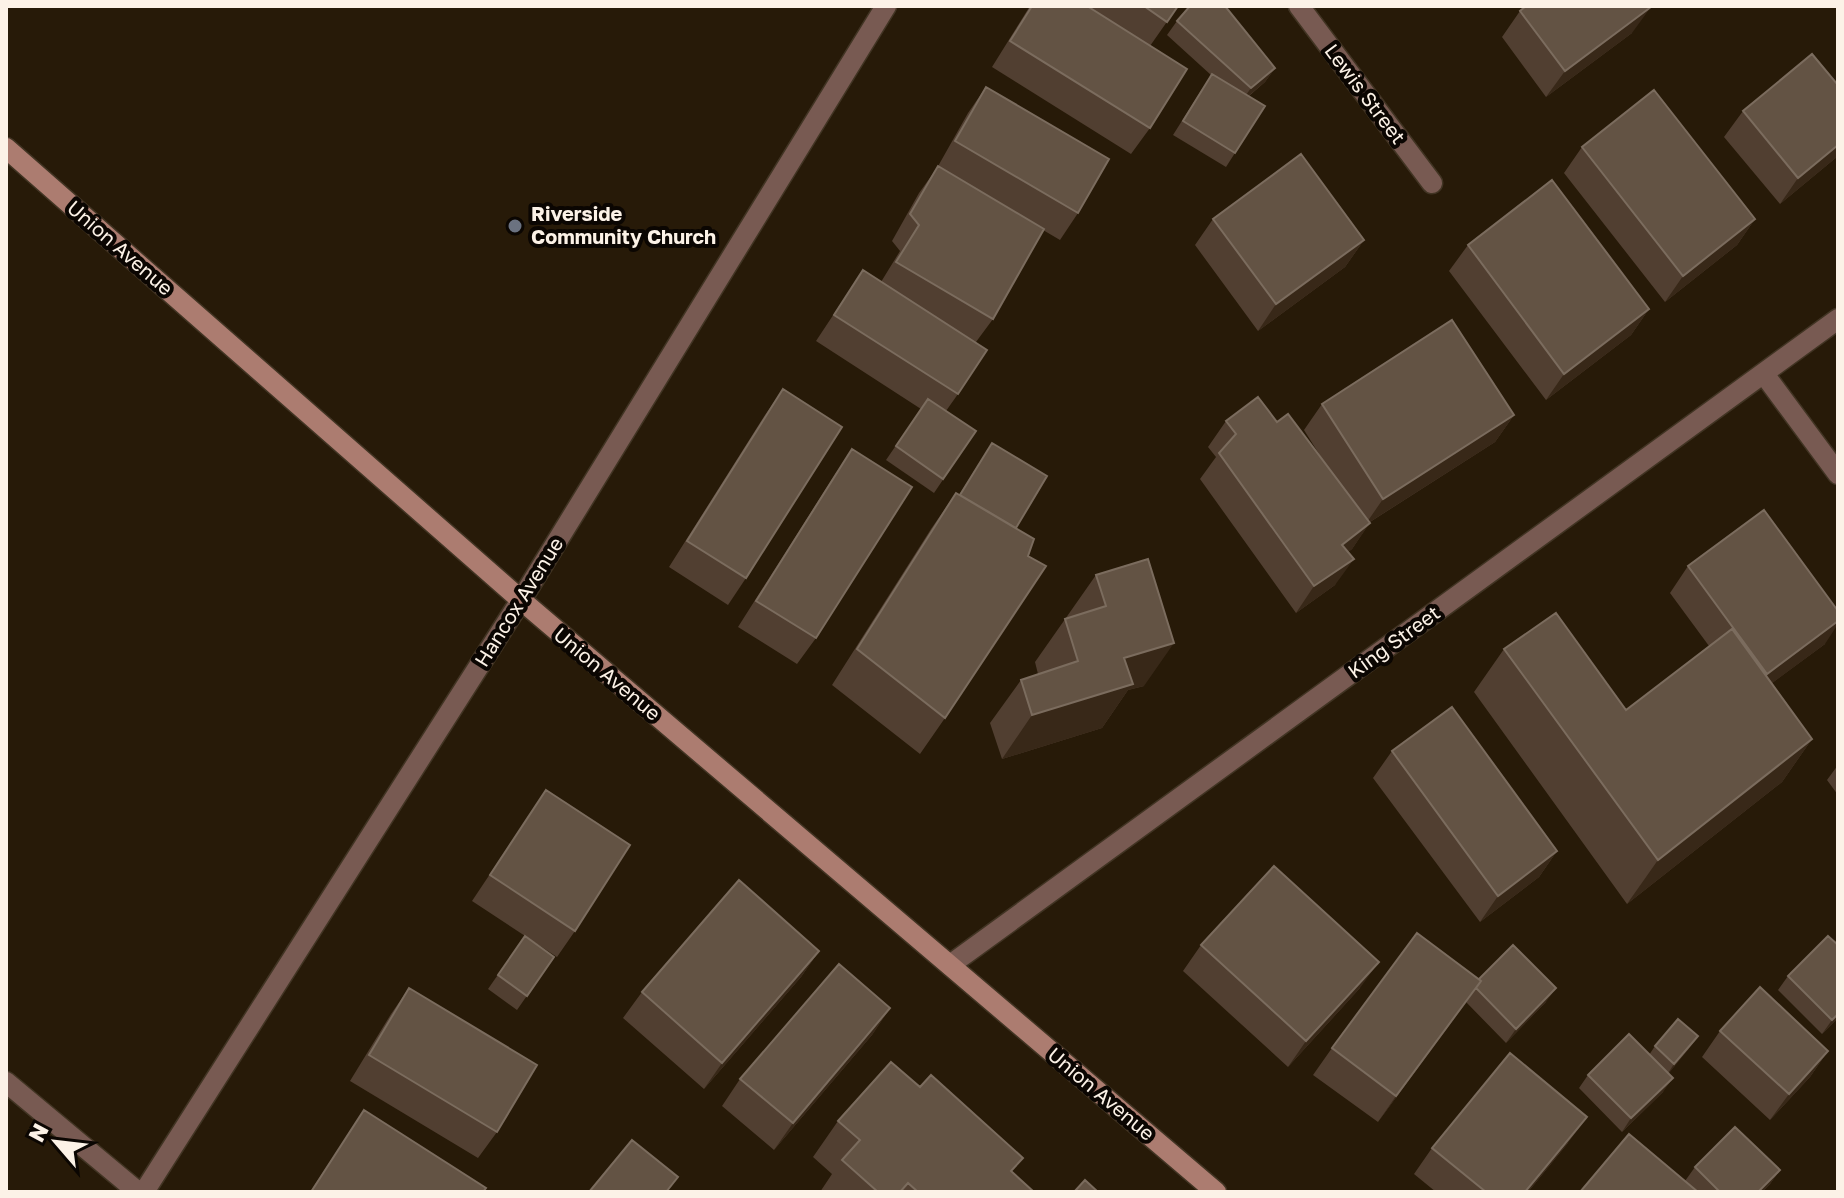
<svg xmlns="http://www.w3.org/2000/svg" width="1844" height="1198" font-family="'Golos Text',sans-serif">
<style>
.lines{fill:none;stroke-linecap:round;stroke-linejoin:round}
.street-casing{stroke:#413423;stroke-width:23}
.secondary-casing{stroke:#413423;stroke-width:23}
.street{stroke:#785a52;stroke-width:20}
.secondary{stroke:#ac7c70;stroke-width:20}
.wall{fill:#513f31}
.shaded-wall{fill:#382818}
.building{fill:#635344;stroke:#7b6c5e;stroke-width:2}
.worship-dot{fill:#6b7280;stroke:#0b0602;stroke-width:3}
.labels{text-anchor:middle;stroke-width:8;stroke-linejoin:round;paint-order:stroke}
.street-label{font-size:20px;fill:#fcf2e7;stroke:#0b0602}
.poi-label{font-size:20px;font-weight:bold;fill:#fcf2e7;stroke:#0b0602;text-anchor:start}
</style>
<rect width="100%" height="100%" fill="#271a08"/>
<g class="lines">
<defs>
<path id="street" d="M 1299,6 L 1432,183
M 1764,374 L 1838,474
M 950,965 L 1838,319
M 6,1082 L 138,1192
M 144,1192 L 521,600 L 886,6"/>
<path id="secondary" d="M 6,148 L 521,600 L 1216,1192"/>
</defs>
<use href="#street" class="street-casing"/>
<use href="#secondary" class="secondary-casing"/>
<use href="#street" class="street"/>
<use href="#secondary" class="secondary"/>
</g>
<path class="wall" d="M 1030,6 L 1178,6 L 1150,46 L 1150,128 L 1131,154 L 992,67 Z
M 1520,11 L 1632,33 L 1546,97 L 1502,37 Z
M 1177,21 L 1275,68 L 1265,82 L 1249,96 L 1235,153 L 1226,167 L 1173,135 L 1211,75 L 1167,35 Z
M 1838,85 L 1838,156 L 1780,204 L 1724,137 L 1743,111 Z
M 986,87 L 1078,213 L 1060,240 L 1043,230 L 993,319 L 976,342 L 958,394 L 946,411 L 976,431 L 934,493 L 886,460 L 921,409 L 816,341 L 863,270 L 881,282 L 900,251 L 892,241 L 919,193 L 937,168 L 968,113 Z
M 1582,147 L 1755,219 L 1737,245 L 1665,302 L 1564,173 Z
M 1213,219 L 1364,240 L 1345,267 L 1258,331 L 1195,245 Z
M 1468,245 L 1649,309 L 1631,335 L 1546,400 L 1449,271 Z
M 783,389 L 746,578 L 728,605 L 669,567 L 765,415 Z
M 1322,404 L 1514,415 L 1495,442 L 1370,522 L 1352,549 L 1348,552 L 1335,585 L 1296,613 L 1200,479 L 1216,457 L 1208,447 L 1226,421 L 1277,422 L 1326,465 L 1304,430 Z
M 992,443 L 1016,528 L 945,718 L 920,754 L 832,685 L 931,529 L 956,493 L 959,495 Z
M 852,449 L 816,638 L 797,664 L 738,627 L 834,476 Z
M 1688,566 L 1825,644 L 1772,683 L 1812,739 L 1782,782 L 1627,904 L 1474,692 L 1504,649 L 1626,710 L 1709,646 L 1670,593 Z
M 1096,575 L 1144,686 L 1128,690 L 1102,728 L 1002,759 L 990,723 L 1021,680 L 1038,674 L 1035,662 Z
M 1392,751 L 1557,851 L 1539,877 L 1480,922 L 1373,778 Z
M 1838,765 L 1838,795 L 1827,780 Z
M 546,790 L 575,931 L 557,957 L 472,901 Z
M 525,936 L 554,957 L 517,1010 L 488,989 Z
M 1201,945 L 1360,988 L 1288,1067 L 1183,971 Z
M 1838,945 L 1838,1018 L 1822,1034 L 1778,990 L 1788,976 Z
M 819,951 L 801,977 L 704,1089 L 623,1018 L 642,992 Z
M 1479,979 L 1546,1002 L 1506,1043 L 1466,1002 L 1378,1122 L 1313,1075 L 1332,1048 Z
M 409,988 L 497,1132 L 478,1158 L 350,1081 L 391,1014 Z
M 890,1008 L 872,1035 L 774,1150 L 722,1106 L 740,1079 Z
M 1720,1031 L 1828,1051 L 1810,1077 L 1770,1120 L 1702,1057 Z
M 1698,1036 L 1668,1074 L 1663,1092 L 1622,1132 L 1579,1088 L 1588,1075 L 1649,1055 L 1655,1046 Z
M 364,1110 L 483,1192 L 310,1192 Z
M 838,1121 L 1012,1172 L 1034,1192 L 820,1192 L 832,1174 L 813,1157 Z
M 1568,1143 L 1528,1192 L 1436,1192 L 1414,1174 L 1432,1148 Z
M 1695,1167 L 1780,1170 L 1770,1184 L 1762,1192 L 1580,1192 L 1685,1181 Z"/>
<path class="shaded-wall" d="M 1651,7 L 1632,33 L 1546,97 L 1565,71 Z
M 1275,68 L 1265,82 L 1241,102 L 1251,88 Z
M 1838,145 L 1838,156 L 1780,204 L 1798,178 Z
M 1755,219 L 1737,245 L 1665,302 L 1683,276 Z
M 1364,240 L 1345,267 L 1258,331 L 1276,304 Z
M 1649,309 L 1631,335 L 1546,400 L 1564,374 Z
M 1514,415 L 1495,442 L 1365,525 L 1383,499 Z
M 1370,523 L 1352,549 L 1324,571 L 1342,545 Z
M 1354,559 L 1335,585 L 1296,613 L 1314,586 Z
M 1838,621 L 1838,624 L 1825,644 L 1749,700 L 1767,674 Z
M 1174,643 L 1144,686 L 1128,690 L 1102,728 L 1002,759 L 1032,715 L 1124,658 Z
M 1812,739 L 1782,782 L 1627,904 L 1658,860 Z
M 1557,851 L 1539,877 L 1480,922 L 1498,896 Z
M 819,951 L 801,977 L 704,1089 L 722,1063 Z
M 1379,962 L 1360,988 L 1288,1067 L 1306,1041 Z
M 1481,981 L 1463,1007 L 1378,1122 L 1396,1096 Z
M 1556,988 L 1546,1002 L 1506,1043 L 1516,1029 Z
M 890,1008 L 872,1035 L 774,1150 L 793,1123 Z
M 1838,1014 L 1838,1018 L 1822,1034 L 1832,1020 Z
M 1698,1036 L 1688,1050 L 1665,1078 L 1674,1064 Z
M 1828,1051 L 1810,1077 L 1770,1120 L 1789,1094 Z
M 1673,1078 L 1663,1092 L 1622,1132 L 1631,1118 Z
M 1587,1117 L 1568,1143 L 1528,1192 L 1525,1192 Z
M 1780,1170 L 1770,1184 L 1762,1192 L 1758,1192 Z"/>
<path class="building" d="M 1032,6 L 1087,6 L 1187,69 L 1150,128 L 1010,41 Z
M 1144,6 L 1178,6 L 1167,22 Z
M 1190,6 L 1225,6 L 1275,68 L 1251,88 L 1177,21 Z
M 1526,6 L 1650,6 L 1651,7 L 1565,71 L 1520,11 Z
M 1812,54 L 1838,85 L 1838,145 L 1798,178 L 1743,111 Z
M 1212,74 L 1265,106 L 1235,153 L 1183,121 Z
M 986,87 L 1109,159 L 1078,213 L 955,141 Z
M 1654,90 L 1755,219 L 1683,276 L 1582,147 Z
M 1301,154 L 1364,240 L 1276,304 L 1213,219 Z
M 938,166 L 1044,229 L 993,319 L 896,262 L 919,225 L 910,214 Z
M 1552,180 L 1649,309 L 1564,374 L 1468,245 Z
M 863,270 L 987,350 L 958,394 L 834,315 Z
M 1452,320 L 1514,415 L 1383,499 L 1322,404 Z
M 783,389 L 842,427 L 746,578 L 687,541 Z
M 1258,397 L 1277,422 L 1288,414 L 1370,523 L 1342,545 L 1354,559 L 1314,586 L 1219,453 L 1236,434 L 1226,421 Z
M 928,399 L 976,431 L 943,479 L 896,446 Z
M 992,443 L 1047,476 L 1016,528 L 960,495 Z
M 852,449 L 912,487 L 816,638 L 756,601 Z
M 956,493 L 1034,539 L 1028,556 L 1046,566 L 945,718 L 857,649 Z
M 1764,510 L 1838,611 L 1838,621 L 1767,674 L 1688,566 Z
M 1148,559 L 1174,643 L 1124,658 L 1133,684 L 1032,715 L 1021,680 L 1078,661 L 1065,619 L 1106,606 L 1096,575 Z
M 1556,613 L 1626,710 L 1732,629 L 1812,739 L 1658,860 L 1504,649 Z
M 1452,707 L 1557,851 L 1498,896 L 1392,751 Z
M 546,790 L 630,845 L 575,931 L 490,875 Z
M 1274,866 L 1379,962 L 1306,1041 L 1201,945 Z
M 739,880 L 819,951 L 722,1063 L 642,992 Z
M 1417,933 L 1481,981 L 1396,1096 L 1332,1048 Z
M 525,936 L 554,957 L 527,996 L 498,975 Z
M 1828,936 L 1838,945 L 1838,1014 L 1832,1020 L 1788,976 Z
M 1513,945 L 1556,988 L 1516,1029 L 1476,988 L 1481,981 L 1479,979 Z
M 839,964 L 890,1008 L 793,1123 L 740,1079 Z
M 1760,987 L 1828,1051 L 1789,1094 L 1720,1031 Z
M 409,988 L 537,1065 L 497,1132 L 369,1055 Z
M 1678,1019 L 1698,1036 L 1674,1064 L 1655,1046 Z
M 1629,1034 L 1673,1078 L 1631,1118 L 1588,1075 Z
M 1510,1053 L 1587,1117 L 1525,1192 L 1486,1192 L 1432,1148 Z
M 891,1062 L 920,1087 L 931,1075 L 1023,1158 L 1011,1171 L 1034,1192 L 918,1192 L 908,1183 L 900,1192 L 878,1192 L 842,1160 L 860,1140 L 838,1121 Z
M 364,1110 L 486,1188 L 483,1192 L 311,1192 Z
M 1735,1127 L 1780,1170 L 1758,1192 L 1720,1192 L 1695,1167 Z
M 1629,1134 L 1698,1192 L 1580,1192 Z
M 632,1140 L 678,1177 L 666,1192 L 589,1192 Z
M 1085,1180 L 1098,1192 L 1074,1192 Z"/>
<circle class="worship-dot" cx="515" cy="226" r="8"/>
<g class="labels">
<g class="street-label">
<text transform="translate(1365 94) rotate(53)" y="7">Lewis Street</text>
<text transform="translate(120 248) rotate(41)" y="7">Union Avenue</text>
<text transform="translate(519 602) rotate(-58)" y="7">Hancox Avenue</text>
<text transform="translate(1394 642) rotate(-36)" y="7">King Street</text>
<text transform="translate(607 674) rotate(40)" y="7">Union Avenue</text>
<text transform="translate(1101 1094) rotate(40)" y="7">Union Avenue</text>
</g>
<g class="poi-label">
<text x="531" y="221">Riverside<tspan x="531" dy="23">Community Church</tspan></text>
</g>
</g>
<rect width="1844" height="1198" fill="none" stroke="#fcf2e7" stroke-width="16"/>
<g transform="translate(56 1142) rotate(298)" stroke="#0b0602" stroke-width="6" paint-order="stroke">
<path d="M0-6L14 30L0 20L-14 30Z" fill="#fcf2e7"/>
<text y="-12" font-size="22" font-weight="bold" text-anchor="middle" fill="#fcf2e7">N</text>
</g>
</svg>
